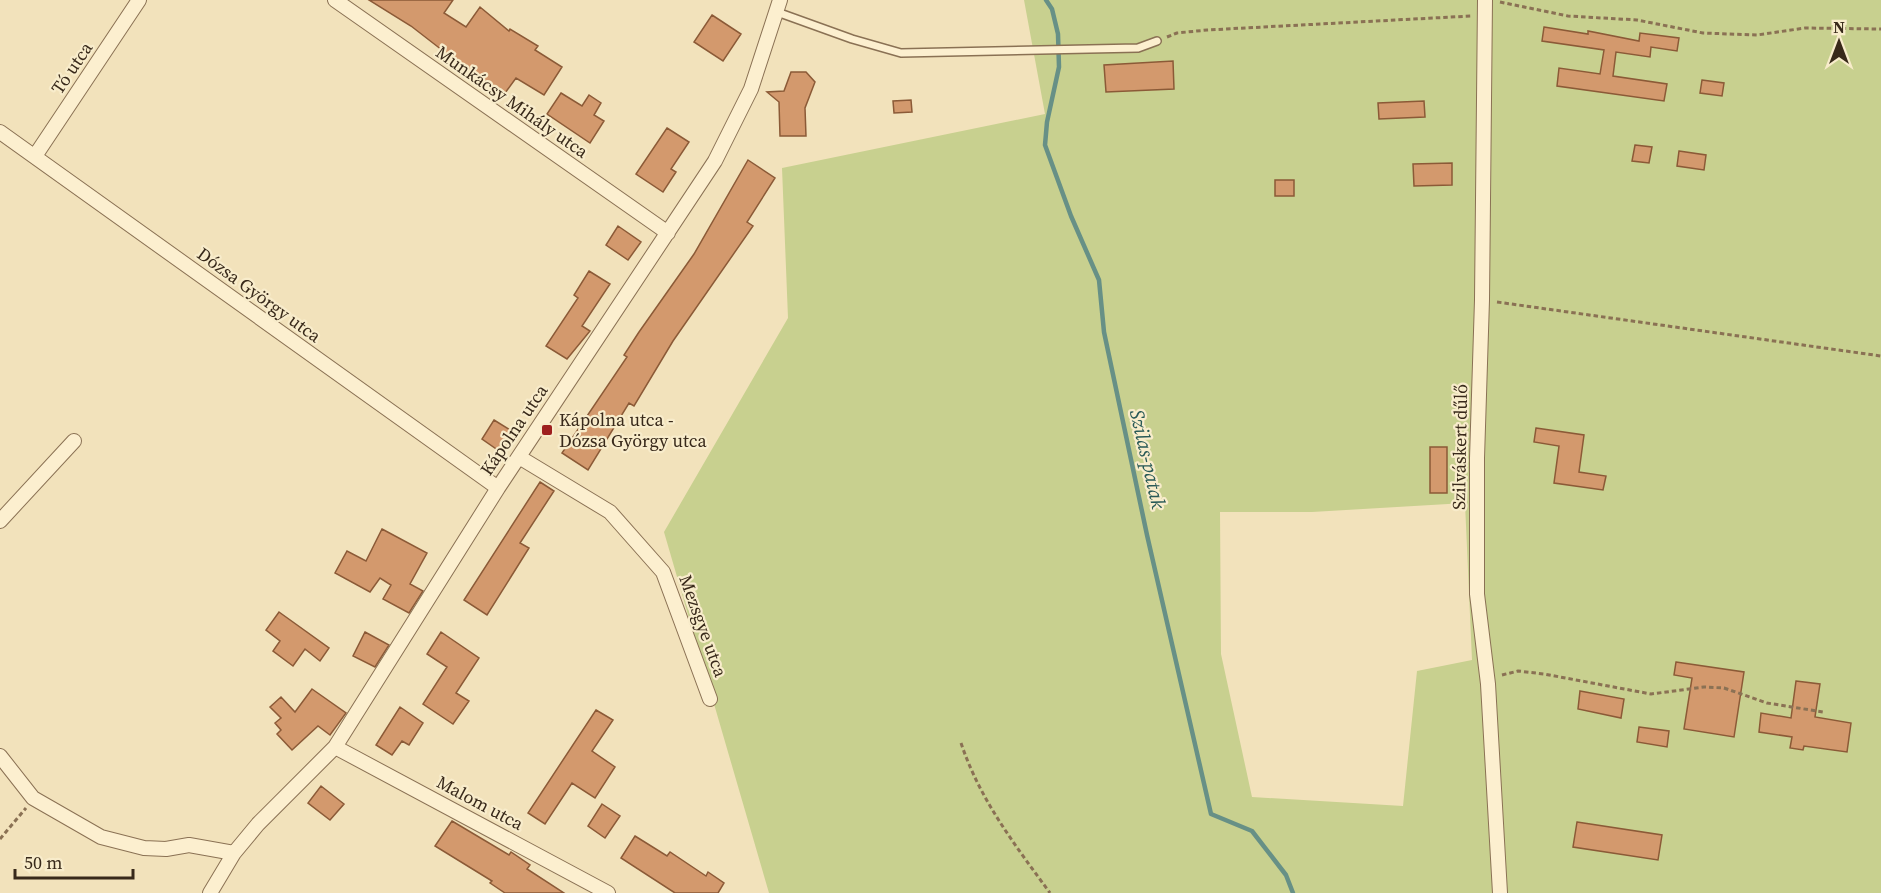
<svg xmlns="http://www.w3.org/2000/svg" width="1881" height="893" font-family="'Source Serif 4',serif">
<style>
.green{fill:#c8d08f;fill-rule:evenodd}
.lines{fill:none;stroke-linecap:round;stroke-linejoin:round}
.stream{stroke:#679086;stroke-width:4.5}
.building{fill:#d3996d;stroke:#8b5a37;stroke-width:1.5}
.lane-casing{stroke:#8a7154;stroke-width:10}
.street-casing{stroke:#8a7154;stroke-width:16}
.path{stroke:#8a7154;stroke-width:3;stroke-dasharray:4.5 3;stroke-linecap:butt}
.lane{stroke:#fcefcf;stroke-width:7}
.street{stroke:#fcefcf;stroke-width:14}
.poi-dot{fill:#9e1f1e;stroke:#f8eccb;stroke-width:2}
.labels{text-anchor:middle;stroke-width:4.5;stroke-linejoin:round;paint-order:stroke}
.street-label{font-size:18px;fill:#38291a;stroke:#f8eccb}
.poi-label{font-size:18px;fill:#38291a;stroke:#f8eccb;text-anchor:start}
.water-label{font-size:20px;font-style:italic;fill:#285956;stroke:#f8eccb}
</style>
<rect width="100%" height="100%" fill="#f2e2bb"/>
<path class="green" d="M 1024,0 L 1881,0 L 1881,893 L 769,893 L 664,532 L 788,318 L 782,168 L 1045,114 ZM 1465,503 L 1472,660 L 1417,671 L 1403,806 L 1252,797 L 1221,654 L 1220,512 L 1312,512 Z"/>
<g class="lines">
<path class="stream" d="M 1046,0 L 1052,9 L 1058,34 L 1059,67 L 1047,122 L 1045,145 L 1071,216 L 1099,280 L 1104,332 L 1147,535 L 1211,814 L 1252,831 L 1286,875 L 1293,893"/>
</g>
<path class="building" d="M 369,0 L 453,0 L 444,13 L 466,27 L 480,7 L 509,31 L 510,29 L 538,46 L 535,50 L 562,67 L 544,95 L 516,78 L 505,93 L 469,71 L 411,26 Z
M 712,15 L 741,34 L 723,61 L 694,42 Z
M 1544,27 L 1588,34 L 1588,31 L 1639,41 L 1640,33 L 1679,38 L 1677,51 L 1651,47 L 1650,57 L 1616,52 L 1613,76 L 1667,84 L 1664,101 L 1557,86 L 1559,68 L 1600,74 L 1604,50 L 1542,41 Z
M 1173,61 L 1174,89 L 1106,92 L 1104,65 Z
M 791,72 L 806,72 L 815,82 L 805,108 L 806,136 L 780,136 L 779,102 L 767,92 L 784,91 Z
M 1702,80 L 1724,83 L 1722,96 L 1700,93 Z
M 561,93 L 582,106 L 589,95 L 601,103 L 594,115 L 604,121 L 590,143 L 547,114 Z
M 911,100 L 912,112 L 894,113 L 893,101 Z
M 1424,101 L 1425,117 L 1379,119 L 1378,103 Z
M 667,128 L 689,142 L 671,169 L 676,172 L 663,192 L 636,174 Z
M 1635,145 L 1652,147 L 1649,163 L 1632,161 Z
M 1679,151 L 1706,155 L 1704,170 L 1677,166 Z
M 748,160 L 775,178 L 747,222 L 753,226 L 673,341 L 634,406 L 629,403 L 588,470 L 562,453 L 627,357 L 624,355 L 639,332 L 694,254 Z
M 1452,163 L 1452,185 L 1414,186 L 1413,164 Z
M 1275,180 L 1294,180 L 1294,196 L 1275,196 Z
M 618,226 L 641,242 L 628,260 L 606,245 Z
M 589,271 L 610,284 L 582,326 L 590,331 L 567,359 L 546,346 L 578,298 L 574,295 Z
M 494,420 L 515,433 L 502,453 L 482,439 Z
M 1536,428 L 1584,435 L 1579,472 L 1606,476 L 1603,490 L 1554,483 L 1559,446 L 1534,442 Z
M 1430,447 L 1447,447 L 1447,493 L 1430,493 Z
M 540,482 L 554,491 L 520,543 L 529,548 L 487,615 L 464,600 Z
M 382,529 L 427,553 L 410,584 L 423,591 L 409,613 L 383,599 L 391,585 L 380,578 L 370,592 L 335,573 L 347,551 L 366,561 Z
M 279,612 L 329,648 L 320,661 L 305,649 L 293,666 L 273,651 L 280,641 L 266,630 Z
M 365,632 L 389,645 L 375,667 L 353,656 Z
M 441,632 L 479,658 L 456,693 L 469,701 L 453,724 L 423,704 L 447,667 L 427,654 Z
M 1676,662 L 1744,672 L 1734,737 L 1684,729 L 1692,678 L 1674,675 Z
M 1796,681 L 1820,684 L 1815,717 L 1851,723 L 1847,752 L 1804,746 L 1803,750 L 1790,748 L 1792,737 L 1759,732 L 1761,713 L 1791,718 Z
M 312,689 L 346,713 L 330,735 L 318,726 L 292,750 L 277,734 L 281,730 L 275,723 L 281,718 L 270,707 L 281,697 L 295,712 Z
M 1580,691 L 1624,699 L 1621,718 L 1578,709 Z
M 400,707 L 423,723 L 409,745 L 402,741 L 392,755 L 376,745 Z
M 596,710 L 613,720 L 592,751 L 615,767 L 595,798 L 572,783 L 545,824 L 528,813 Z
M 1639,727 L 1669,731 L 1667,747 L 1637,742 Z
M 321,786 L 344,804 L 330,820 L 308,803 Z
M 602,804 L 620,816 L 605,838 L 588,826 Z
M 452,821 L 509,855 L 511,852 L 530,865 L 527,869 L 564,893 L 505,893 L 490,883 L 492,881 L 435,846 Z
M 1577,822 L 1662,835 L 1658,860 L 1573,847 Z
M 635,836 L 667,856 L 670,852 L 706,876 L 708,872 L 724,883 L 718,893 L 675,893 L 621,858 Z"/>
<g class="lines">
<defs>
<path id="lane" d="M 777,12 L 852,39 L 901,53 L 1138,48 L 1157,41"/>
<path id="street" d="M 335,0 L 668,233
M 1485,0 L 1482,300 L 1477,458 L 1477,594 L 1488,684 L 1500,893
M 0,132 L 498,488
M 35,156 L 139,0
M 519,457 L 610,512 L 663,572 L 710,699
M 0,521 L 74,441
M 335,747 L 608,893
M 0,756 L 33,798 L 101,837 L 144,848 L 166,849 L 189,845 L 234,853
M 210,893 L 234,853 L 258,824 L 335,747 L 498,488 L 715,161 L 751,89 L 780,0"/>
</defs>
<use href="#lane" class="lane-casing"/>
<use href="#street" class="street-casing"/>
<path class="path" d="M 1500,2 L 1568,16 L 1637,20 L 1703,33 L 1757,35 L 1805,28 L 1881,29
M 1167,37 L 1177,33 L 1207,30 L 1471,16
M 1497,302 L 1881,356
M 1502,675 L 1518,671 L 1544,674 L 1651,694 L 1704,687 L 1724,688 L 1767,703 L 1823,712
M 961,743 C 980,800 1015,845 1050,893
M 0,839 L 26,808"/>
<use href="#lane" class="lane"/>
<use href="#street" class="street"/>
</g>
<rect class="poi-dot" x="541" y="424" width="12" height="12" rx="3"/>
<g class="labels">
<g class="street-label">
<text transform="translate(72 68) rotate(-56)" y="6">Tó utca</text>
<text transform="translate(512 102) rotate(35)" y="6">Munkácsy Mihály utca</text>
<text transform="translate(259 295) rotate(36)" y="6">Dózsa György utca</text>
<text transform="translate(514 430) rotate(-56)" y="6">Kápolna utca</text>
<text transform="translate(1460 447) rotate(-89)" y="6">Szilváskert dűlő</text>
<text transform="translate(703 626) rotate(70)" y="6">Mezsgye utca</text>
<text transform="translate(480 803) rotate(28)" y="6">Malom utca</text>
</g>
<g class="poi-label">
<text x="559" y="426">Kápolna utca -<tspan x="559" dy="21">Dózsa György utca</tspan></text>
</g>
<g class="water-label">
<text transform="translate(1148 459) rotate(77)" y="7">Szilas-patak</text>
</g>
</g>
<g transform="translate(1839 42)" stroke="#f8eccb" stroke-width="4.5" paint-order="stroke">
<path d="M0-4.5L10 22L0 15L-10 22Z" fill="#38291a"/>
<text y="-9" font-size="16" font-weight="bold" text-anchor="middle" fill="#38291a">N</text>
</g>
<path d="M15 869v9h118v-9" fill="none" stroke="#38291a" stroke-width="3"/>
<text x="24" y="869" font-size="18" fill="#38291a" stroke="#f8eccb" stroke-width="4.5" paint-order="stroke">50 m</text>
</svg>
